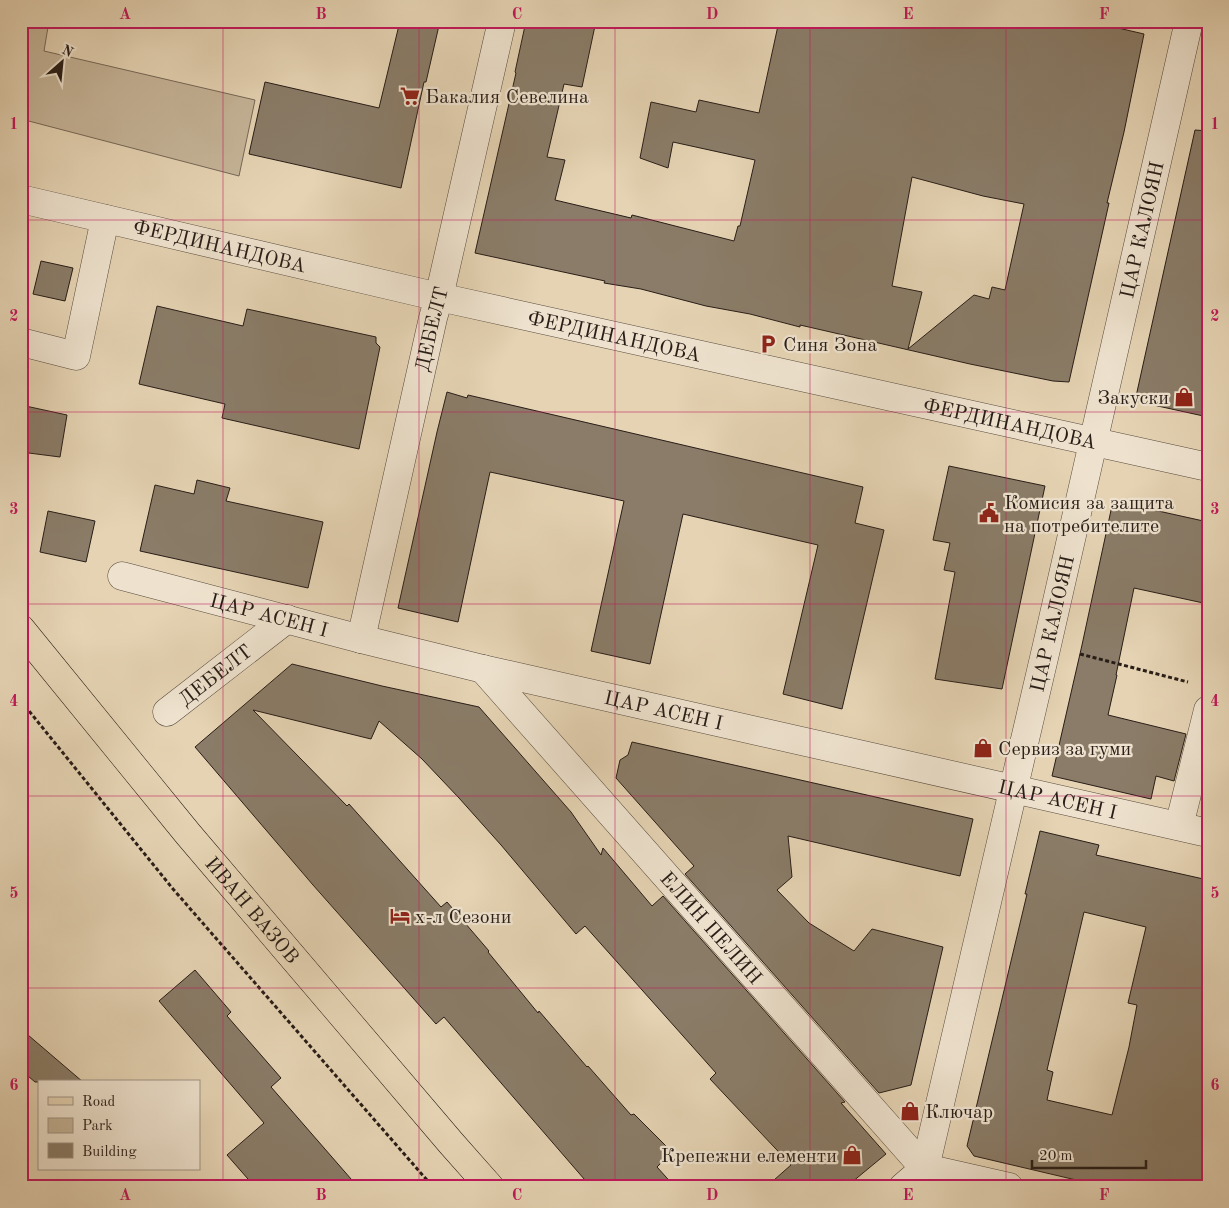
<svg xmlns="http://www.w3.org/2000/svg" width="1229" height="1208" font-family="'Old Standard TT',serif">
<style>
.green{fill:#c5b498;stroke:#766858}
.building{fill:#8a7c68;stroke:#281d17;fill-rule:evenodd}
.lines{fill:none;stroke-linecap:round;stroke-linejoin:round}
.minor-casing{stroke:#574a3e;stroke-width:29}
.major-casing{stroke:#281d17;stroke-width:29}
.path{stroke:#281d17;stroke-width:3;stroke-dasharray:4 2.5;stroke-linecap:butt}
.minor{stroke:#eee2ce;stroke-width:28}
.major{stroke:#e5d3b3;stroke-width:28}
.grid{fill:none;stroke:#c2185b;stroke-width:1;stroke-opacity:0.55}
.labels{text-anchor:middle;stroke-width:4.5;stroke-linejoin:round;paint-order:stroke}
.poi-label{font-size:20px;fill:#281d17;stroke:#eee2ce;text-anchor:start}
.street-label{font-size:20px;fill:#281d17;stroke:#eee2ce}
.neatline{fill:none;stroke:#c2185b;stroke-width:2}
.grid-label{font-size:16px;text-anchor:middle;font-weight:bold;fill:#c2185b}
</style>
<rect width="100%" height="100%" fill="#e5d3b3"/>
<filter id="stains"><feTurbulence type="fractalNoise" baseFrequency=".004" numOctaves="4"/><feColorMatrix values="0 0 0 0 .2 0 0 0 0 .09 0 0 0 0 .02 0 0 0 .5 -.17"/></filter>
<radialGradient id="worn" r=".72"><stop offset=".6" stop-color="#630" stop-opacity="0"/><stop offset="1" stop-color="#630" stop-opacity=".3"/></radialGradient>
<path class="green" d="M 21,21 L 49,21 L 44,51 L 255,100 L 239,176 L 21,119 Z"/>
<path class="building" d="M 400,21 L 440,21 L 426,82 L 424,82 L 401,188 L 249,154 L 265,82 L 379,108 Z
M 526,21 L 596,21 L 582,87 L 564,84 L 547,157 L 565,160 L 555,200 L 631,218 L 632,215 L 734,241 L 738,226 L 740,226 L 755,160 L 673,142 L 668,168 L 640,158 L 651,102 L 696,112 L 699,100 L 759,113 L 779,21 L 1088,21 L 1144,34 L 1124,132 L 1107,203 L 1109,203 L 1069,382 L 1053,381 L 970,364 L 800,325 L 800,327 L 750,314 L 706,306 L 641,289 L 604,283 L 605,281 L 475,253 L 516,73 L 515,72 ZM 912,177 L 983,196 L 1024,204 L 1005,290 L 992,287 L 989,299 L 974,295 L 908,349 L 922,292 L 892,286 Z
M 1195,130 L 1208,131 L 1208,417 L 1135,401 Z
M 41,261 L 73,268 L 65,301 L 33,294 Z
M 157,306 L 243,326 L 247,309 L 376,337 L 376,343 L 380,347 L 359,449 L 222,418 L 225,404 L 139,384 Z
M 447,392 L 467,398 L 468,395 L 863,487 L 855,523 L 884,530 L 842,709 L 783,694 L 818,545 L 683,514 L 650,664 L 591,651 L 624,501 L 490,472 L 458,622 L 398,608 L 437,432 Z
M 21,405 L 67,415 L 60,457 L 21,452 Z
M 949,466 L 1045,486 L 1002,689 L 935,679 L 955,572 L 944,570 L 950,543 L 933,540 Z
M 197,480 L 230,488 L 226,501 L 323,522 L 308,588 L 140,551 L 155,485 L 194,494 Z
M 1113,501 L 1208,522 L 1208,604 L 1134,588 L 1116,675 L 1117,675 L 1108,715 L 1186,734 L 1174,781 L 1156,776 L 1151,799 L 1052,776 L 1082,645 Z
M 48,511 L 95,521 L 86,562 L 40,552 Z
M 292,664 L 382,686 L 479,707 L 571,812 L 601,855 L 603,848 L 652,906 L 663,896 L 845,1102 L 841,1103 L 886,1154 L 846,1187 L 766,1187 L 791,1165 L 710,1079 L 716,1073 L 585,926 L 576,934 L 501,845 L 459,798 L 422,759 L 379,721 L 371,739 L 253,710 L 347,806 L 349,804 L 441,907 L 447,902 L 489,951 L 488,952 L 538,1013 L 539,1011 L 587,1067 L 588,1066 L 631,1115 L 634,1114 L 672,1152 L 657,1167 L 675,1187 L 591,1187 L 444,1017 L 436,1024 L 313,885 L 195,747 Z
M 632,742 L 973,819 L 960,876 L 788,836 L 792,877 L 777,890 L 809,923 L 854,951 L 872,929 L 943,947 L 911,1085 L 879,1093 L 685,874 L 694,866 L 616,778 L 620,760 L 628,755 Z
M 1040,831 L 1099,845 L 1096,855 L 1208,880 L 1208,1187 L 1106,1187 L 974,1156 L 967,1146 L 1027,894 L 1025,894 ZM 1084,912 L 1146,927 L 1128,1003 L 1137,1005 L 1129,1047 L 1112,1115 L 1047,1100 L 1053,1072 L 1047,1070 Z
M 195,970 L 231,1012 L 227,1016 L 281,1078 L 271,1087 L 358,1187 L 255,1187 L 227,1155 L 264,1123 L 159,1001 Z
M 21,1029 L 83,1082 L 35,1082 L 21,1070 Z"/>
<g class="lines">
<defs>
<g id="minor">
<path id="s1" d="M 21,199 L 439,297 L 1208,467"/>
<path d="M 21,342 L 76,356 L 105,219"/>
<path id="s2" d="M 122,576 L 361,639 L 483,669 L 1208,833"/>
<path id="s3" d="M 361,639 L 433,318 L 439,297 L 502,21"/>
<path id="s4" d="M 483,669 L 941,1187"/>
<path id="s5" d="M 167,712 L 287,619"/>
<path d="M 1179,826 L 1208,710"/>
<path d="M 925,1168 L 1009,1187"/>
<path id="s6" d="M 903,1187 L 925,1168 L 1047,645 L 1189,21"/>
</g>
<g id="major">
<path id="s7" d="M 21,629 L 188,834 L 451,1143 L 490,1187"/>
</g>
</defs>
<use href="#minor" class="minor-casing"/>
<use href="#major" class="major-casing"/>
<path class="path" d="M 1080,654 L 1188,682
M 21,701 L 173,889 L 433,1187"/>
<use href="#minor" class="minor"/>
<use href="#major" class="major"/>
</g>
<path class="grid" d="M 223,21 L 223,1187M 419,21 L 419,1187M 615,21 L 615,1187M 810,21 L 810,1187M 1006,21 L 1006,1187M 21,220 L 1208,220M 21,412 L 1208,412M 21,604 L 1208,604M 21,796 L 1208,796M 21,988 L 1208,988"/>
<defs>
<symbol id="supermarket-bare" viewBox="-9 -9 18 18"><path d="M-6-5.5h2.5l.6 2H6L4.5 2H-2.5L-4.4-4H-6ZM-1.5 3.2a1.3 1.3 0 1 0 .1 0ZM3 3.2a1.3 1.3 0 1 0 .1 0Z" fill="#8f2418" stroke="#eee2ce" stroke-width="2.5" paint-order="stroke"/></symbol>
<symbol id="parking-bare" viewBox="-9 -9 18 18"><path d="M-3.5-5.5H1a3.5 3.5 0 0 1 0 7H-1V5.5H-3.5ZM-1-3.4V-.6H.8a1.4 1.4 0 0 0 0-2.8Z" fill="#8f2418" stroke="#eee2ce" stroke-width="2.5" paint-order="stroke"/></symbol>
<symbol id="shop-bare" viewBox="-9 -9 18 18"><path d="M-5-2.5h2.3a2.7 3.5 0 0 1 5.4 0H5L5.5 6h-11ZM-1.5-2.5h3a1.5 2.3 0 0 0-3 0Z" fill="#8f2418" stroke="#eee2ce" stroke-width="2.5" paint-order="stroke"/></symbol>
<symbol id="civic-bare" viewBox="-9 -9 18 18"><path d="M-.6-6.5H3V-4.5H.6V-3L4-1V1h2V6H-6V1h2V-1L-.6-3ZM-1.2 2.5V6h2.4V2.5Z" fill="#8f2418" stroke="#eee2ce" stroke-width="2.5" paint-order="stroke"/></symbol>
<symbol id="hotel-bare" viewBox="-9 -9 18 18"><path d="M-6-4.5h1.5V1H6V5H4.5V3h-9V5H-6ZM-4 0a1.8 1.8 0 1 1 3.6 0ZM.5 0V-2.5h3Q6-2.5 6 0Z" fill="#8f2418" stroke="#eee2ce" stroke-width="2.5" paint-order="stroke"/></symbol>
</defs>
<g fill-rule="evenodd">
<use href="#supermarket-bare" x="396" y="82" width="28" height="28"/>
<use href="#parking-bare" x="754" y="330" width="28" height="28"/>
<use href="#shop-bare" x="1170" y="383" width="28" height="28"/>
<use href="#civic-bare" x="975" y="499" width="28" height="28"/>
<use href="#shop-bare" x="969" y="734" width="28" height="28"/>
<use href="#hotel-bare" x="386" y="902" width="28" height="28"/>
<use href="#shop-bare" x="896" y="1097" width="28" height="28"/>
<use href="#shop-bare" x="838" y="1141" width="28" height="28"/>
</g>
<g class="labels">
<g class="poi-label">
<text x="425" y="103">Бакалия Севелина</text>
<text x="783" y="351">Синя Зона</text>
<text x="1169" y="404" text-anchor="end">Закуски</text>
<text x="1004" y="509">Комисия за защита<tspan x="1004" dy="23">на потребителите</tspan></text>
<text x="998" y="755">Сервиз за гуми</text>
<text x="415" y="923">х-л Сезони</text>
<text x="925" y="1118">Ключар</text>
<text x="837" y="1162" text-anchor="end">Крепежни елементи</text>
</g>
<g class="street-label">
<text dy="7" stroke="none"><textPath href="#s6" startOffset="992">ЦАР КАЛОЯН</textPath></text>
<text dy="7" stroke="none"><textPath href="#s1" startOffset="204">ФЕРДИНАНДОВА</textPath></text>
<text dy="7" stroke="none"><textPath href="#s3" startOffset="318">ДЕБЕЛТ</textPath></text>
<text dy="7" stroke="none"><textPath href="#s1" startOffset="609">ФЕРДИНАНДОВА</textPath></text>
<text dy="7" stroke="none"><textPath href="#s1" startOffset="1014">ФЕРДИНАНДОВА</textPath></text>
<text dy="7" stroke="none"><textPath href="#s2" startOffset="152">ЦАР АСЕН I</textPath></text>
<text dy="7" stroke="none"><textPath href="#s6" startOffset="588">ЦАР КАЛОЯН</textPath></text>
<text dy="7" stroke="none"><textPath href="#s5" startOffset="61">ДЕБЕЛТ</textPath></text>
<text dy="7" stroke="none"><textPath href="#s2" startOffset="558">ЦАР АСЕН I</textPath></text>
<text dy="7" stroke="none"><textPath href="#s2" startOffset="962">ЦАР АСЕН I</textPath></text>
<text dy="7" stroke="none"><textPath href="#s7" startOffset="364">ИВАН ВАЗОВ</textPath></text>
<text dy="7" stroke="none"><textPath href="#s4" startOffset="345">ЕЛИН ПЕЛИН</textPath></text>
</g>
</g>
<rect width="1229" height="1208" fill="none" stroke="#e5d3b3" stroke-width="55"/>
<rect x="38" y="1080" width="162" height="90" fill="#eee2ce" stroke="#9f9385"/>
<rect x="48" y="1097" width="25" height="8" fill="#e5d3b3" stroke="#9f9385"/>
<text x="82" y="1106" font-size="15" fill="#281d17">Road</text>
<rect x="48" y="1118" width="25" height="15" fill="#c5b498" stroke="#9f9385"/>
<text x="82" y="1130" font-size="15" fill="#281d17">Park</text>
<rect x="48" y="1143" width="25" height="15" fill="#8a7c68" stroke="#9f9385"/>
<text x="82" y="1156" font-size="15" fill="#281d17">Building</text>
<g transform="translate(62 62) rotate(27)" stroke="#eee2ce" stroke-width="4" paint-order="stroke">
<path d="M0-4L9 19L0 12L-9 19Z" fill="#281d17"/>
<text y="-8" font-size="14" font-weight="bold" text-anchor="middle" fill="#281d17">N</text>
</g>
<path d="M1032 1160v8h114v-8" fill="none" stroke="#281d17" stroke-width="2.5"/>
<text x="1039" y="1160" font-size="15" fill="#281d17" stroke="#eee2ce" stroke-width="4" paint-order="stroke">20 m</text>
<rect x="28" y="28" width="1174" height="1152" class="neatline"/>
<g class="grid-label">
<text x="125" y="19">A</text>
<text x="321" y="19">B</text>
<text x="517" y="19">C</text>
<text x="712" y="19">D</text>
<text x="908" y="19">E</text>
<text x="1104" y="19">F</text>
<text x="14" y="129">1</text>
<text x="1215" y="129">1</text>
<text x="14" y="321">2</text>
<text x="1215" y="321">2</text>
<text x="14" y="514">3</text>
<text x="1215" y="514">3</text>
<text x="14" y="706">4</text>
<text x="1215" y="706">4</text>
<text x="14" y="898">5</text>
<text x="1215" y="898">5</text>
<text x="14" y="1090">6</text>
<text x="1215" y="1090">6</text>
<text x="125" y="1200">A</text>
<text x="321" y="1200">B</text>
<text x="517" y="1200">C</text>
<text x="712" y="1200">D</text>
<text x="908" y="1200">E</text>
<text x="1104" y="1200">F</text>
</g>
<rect width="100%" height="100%" filter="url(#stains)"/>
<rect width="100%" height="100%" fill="url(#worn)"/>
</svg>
